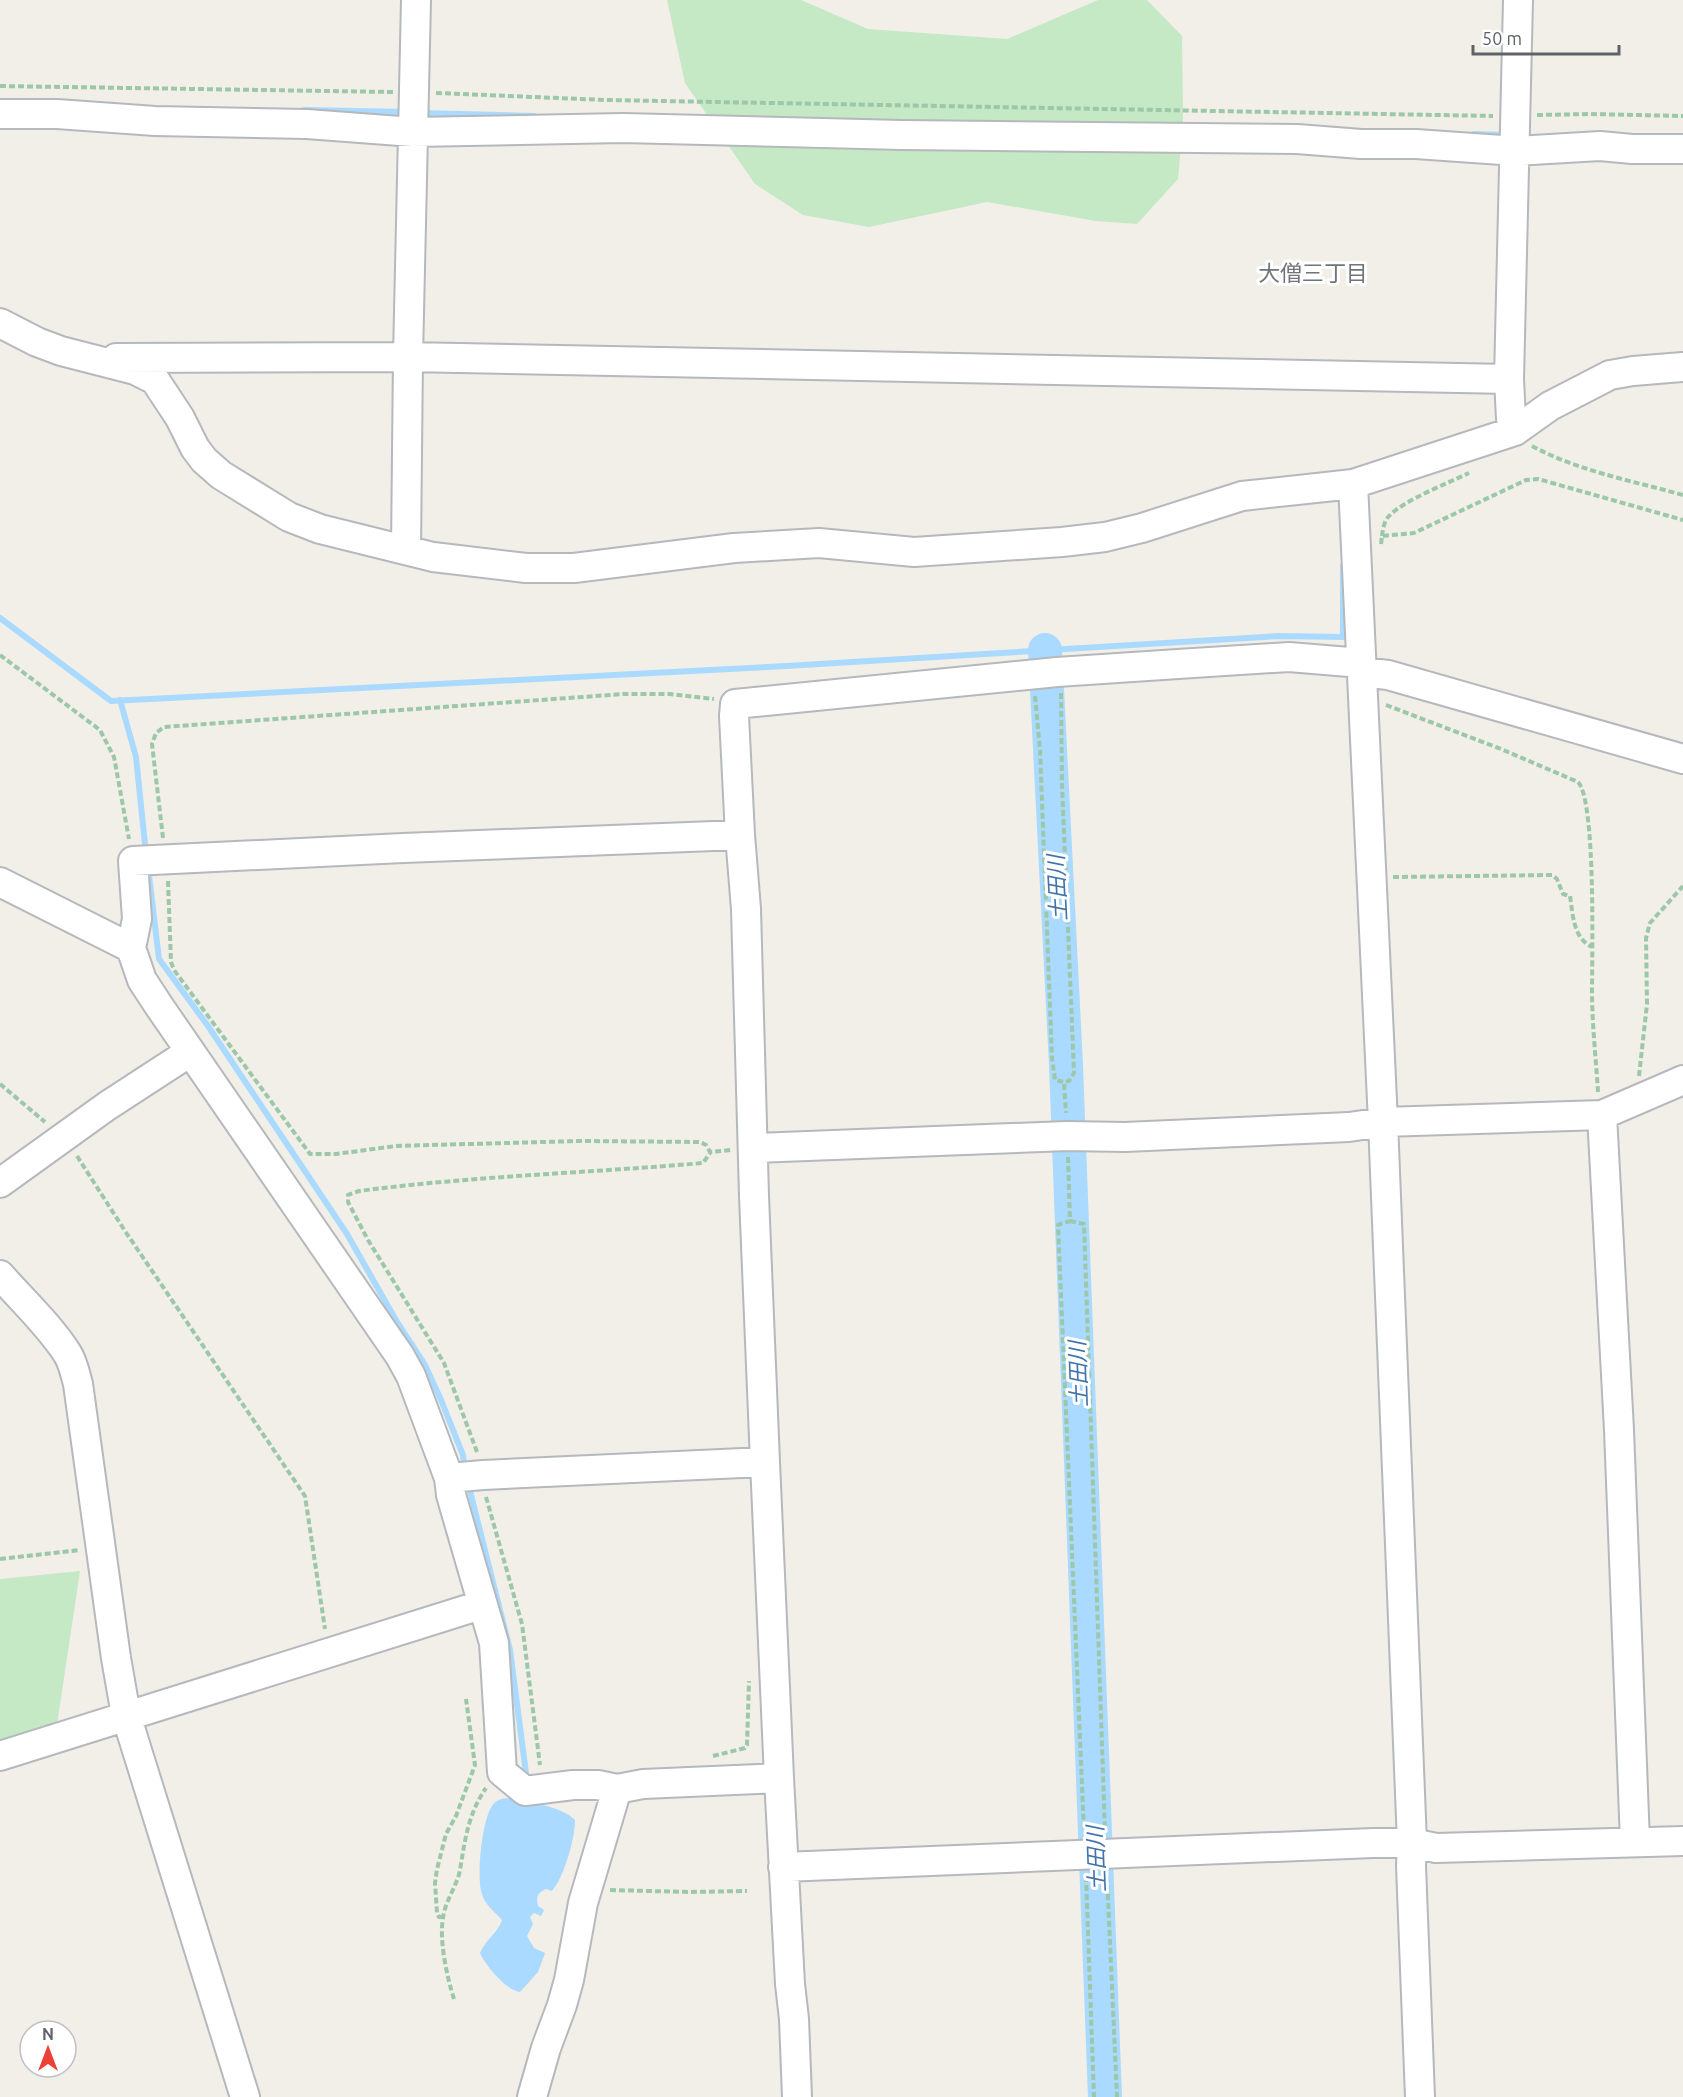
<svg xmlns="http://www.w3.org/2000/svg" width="1683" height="2097" font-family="Ubuntu,'Noto Sans JP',sans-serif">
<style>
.green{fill:#c5e8c5}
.water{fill:#aadaff}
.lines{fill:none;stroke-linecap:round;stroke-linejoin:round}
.stream{stroke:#aadaff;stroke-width:6}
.river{stroke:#aadaff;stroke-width:34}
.minor-casing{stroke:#b5b8bc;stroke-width:32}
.path{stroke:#9cc7a9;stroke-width:4;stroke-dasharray:6 3;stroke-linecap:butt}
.minor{stroke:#fff;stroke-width:28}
.labels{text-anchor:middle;stroke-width:6;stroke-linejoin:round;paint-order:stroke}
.neighbourhood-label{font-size:22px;fill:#70757a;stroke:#fff}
.water-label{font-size:22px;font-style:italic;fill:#4174aa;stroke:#fff}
</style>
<rect width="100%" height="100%" fill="#f1efe8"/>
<path class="green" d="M 667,0 L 801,0 L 868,29 L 1007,39 L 1098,0 L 1147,0 L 1182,36 L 1183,123 L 1178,179 L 1137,224 L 1096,221 L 987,202 L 869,227 L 803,215 L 755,184 L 685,83 Z
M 80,1571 L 55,1738 L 0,1752 L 0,1579 Z"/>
<path class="water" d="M 507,1798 C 526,1801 562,1806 575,1820 C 575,1839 564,1877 552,1891 L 546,1889 C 537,1893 536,1897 538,1906 L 544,1910 L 541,1916 L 534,1913 L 530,1917 L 533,1924 L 527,1936 L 534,1948 L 545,1953 L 538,1972 L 520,1992 C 507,1991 485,1965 480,1953 C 485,1940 498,1933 502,1920 C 495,1912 485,1905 482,1894 C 476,1878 482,1820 492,1806 C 496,1800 500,1799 507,1798 Z"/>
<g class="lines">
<path class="stream" d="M 304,110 L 405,112
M 421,113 L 534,116
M 1474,134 L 1508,135
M 0,618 L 111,701 L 786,666 L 1279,636 L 1343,637 L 1343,566
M 120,700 L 136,757 L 146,854
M 148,867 L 159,959 L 208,1026 L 347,1234 L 397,1322 L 425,1365 L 441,1400 L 463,1455 L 465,1470
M 468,1483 L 510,1650 L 527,1781"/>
<path class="river" d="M 1045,650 L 1066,1065 L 1105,2097"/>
<defs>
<path id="minor" d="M 0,114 L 57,114 L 155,121 L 307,124 L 413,132 L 623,128 L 902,135 L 1297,139 L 1361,144 L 1416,144 L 1516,151 L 1600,146 L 1632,149 L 1683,149
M 0,323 L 37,342 L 61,351 L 135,370 L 155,380 L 180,418 L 195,448 L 204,460 L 221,475 L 289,517 L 320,529 L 433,557 L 526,568 L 574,568 L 734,548 L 819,543 L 914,552 L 1062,542 L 1105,537 L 1142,528 L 1242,496 L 1353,484 L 1515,431 L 1550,406 L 1610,375 L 1633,371 L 1683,367
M 116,358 L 408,357 L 1509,379
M 1515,431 L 1511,419 L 1509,379 L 1518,0
M 1353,484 L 1383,1122 L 1412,1843 L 1411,1866 L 1420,2097
M 406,550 L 408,357 L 416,0
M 1362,672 L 1388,675 L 1683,759
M 740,835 L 403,848 L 133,861 L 137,919 L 131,948 L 142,980 L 159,1006 L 400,1356 L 411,1376 L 449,1478 L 451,1495 L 494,1643 L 502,1772 L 525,1791 L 573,1785 L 598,1785 L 617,1789 L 643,1784 L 779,1778
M 0,882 L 131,948
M 1602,1115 L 1619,1430 L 1635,1842
M 753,1148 L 1067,1136 L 1125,1137 L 1349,1127 L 1383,1122 L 1602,1115 L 1683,1080
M 0,1183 L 107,1106 L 190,1052
M 0,1275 C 22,1300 49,1325 67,1353 C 73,1362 75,1373 78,1384 L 116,1658 L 126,1715 L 245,2097
M 449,1478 L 483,1475 L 765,1462
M 0,1756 L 481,1605
M 783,1867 L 1373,1843 L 1412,1843 L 1436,1848 L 1683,1841
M 532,2097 L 546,2048 L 562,2005 L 569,1980 L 583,1903 L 617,1789
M 797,2097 L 794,2019 L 790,1984 L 779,1778 L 765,1462 L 754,1196 L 746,909 L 740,835 L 734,716 L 735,704 L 1057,672 L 1178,664 L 1289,657 L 1361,663"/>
</defs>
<use href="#minor" class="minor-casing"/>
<path class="path" d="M 0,86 L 393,92
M 436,93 L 606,100 L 1493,116
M 1537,115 L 1590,114 L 1683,116
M 1532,446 C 1578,471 1633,481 1683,495
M 1382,536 C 1383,529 1384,520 1390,515 C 1405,500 1448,483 1469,473
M 1381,544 L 1382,536 L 1414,533 L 1526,480 L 1538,479 L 1683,520
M 0,655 L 100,730 L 114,757 L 129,839
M 1061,693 L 1062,784 L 1074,1073 L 1069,1081 L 1064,1082
M 1035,696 L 1040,750 L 1052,1058 L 1055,1080 L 1064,1082 L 1066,1113
M 1386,705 L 1501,749 L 1578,782 C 1596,800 1592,957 1592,991 C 1592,1025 1596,1059 1598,1092
M 163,838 L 152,744 L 156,733 L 164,727 L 624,694 L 670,694 L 714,699
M 1393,877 L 1552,875 L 1557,879 L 1563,894 L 1570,896 C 1573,915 1573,938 1592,947
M 168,881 L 171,962 L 174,970 L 310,1154 L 336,1154 L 396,1146 L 580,1141 L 700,1142 L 706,1145 L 710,1152 L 731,1150
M 1639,1076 L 1647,1004 L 1646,938 L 1650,923 L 1683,886
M 0,1084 L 45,1122
M 77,1156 L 125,1231 L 305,1496 L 325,1629
M 1068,1157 L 1070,1221 L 1058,1225 L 1084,1832
M 1070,1221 L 1084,1224 L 1105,1832
M 477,1452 L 444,1363 L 368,1240 L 348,1202 L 348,1195 L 359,1191 C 473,1176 588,1173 703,1163 L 710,1153
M 486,1497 L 522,1624 L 540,1765
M 0,1559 L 80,1550
M 713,1756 L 745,1748 L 747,1745 L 749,1681
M 1086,1876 L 1094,2097
M 1107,1876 L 1117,2097
M 610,1890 L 689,1892 L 747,1891
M 443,1917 L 439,1917 L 437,1913 L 435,1883 L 437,1869 L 446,1834 L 456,1816 L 475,1765 L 466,1699
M 454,1999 C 447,1977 439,1941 443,1918 C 445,1901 457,1886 460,1870 C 465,1840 468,1814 486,1788"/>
<use href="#minor" class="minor"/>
</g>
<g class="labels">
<g class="neighbourhood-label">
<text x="1313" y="281">大僧三丁目</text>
</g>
<g class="water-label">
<text transform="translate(1057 888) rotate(-93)" y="8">土田川</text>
<text transform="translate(1078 1374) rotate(-92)" y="8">土田川</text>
<text transform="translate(1096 1859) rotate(-92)" y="8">土田川</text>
</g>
</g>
<g transform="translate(48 2049)"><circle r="28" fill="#ffffff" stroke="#bfc1c3" stroke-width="1.5"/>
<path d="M0-4.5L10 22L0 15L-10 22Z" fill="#ea4335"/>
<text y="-9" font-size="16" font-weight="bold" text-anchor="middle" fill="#5f6368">N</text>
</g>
<path d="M1473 45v9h146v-9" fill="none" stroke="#5f6368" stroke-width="3"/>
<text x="1482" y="45" font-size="18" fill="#5f6368" stroke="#ffffff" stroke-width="4.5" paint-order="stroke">50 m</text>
</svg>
